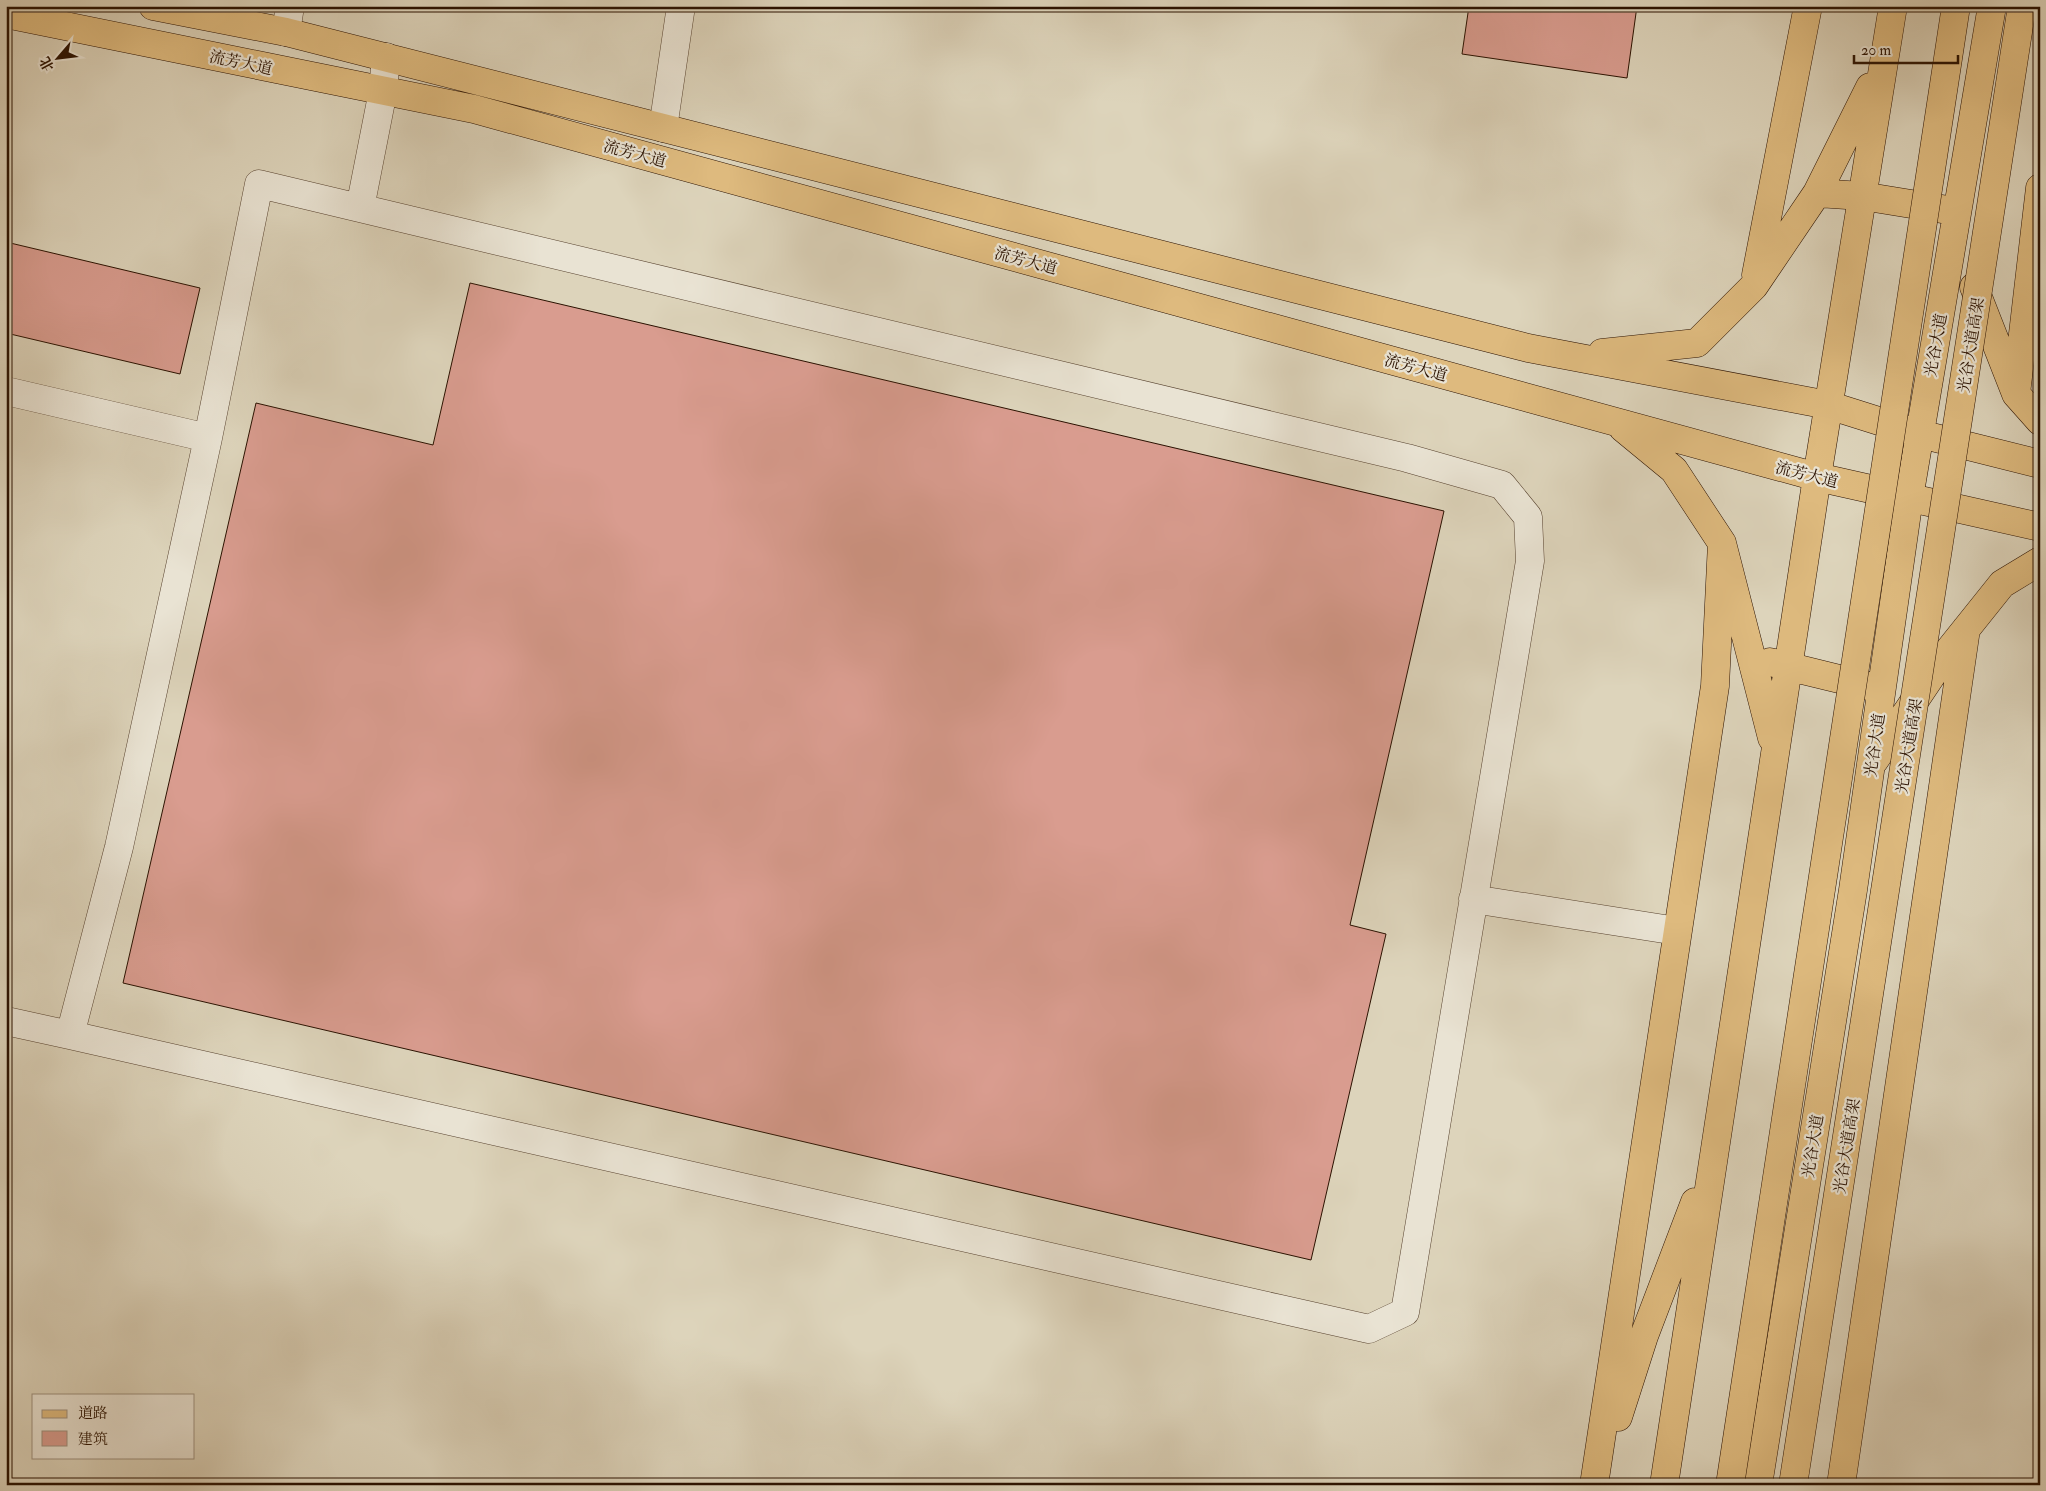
<svg xmlns="http://www.w3.org/2000/svg" width="2046" height="1491" font-family="'IM FELL Double Pica','Noto Serif SC',serif">
<style>
.building{fill:#d99c8f;stroke:#2a1100}
.lines{fill:none;stroke-linecap:round;stroke-linejoin:round}
.minor-casing{stroke:#57422f;stroke-width:29}
.major-casing{stroke:#2a1100;stroke-width:29}
.minor{stroke:#e9e3d3;stroke-width:28}
.major{stroke:#deba7e;stroke-width:28}
.highway-bridge-casing{stroke:#2a1100;stroke-width:29;stroke-linecap:butt}
.highway-bridge{stroke:#deba7e;stroke-width:28}
.labels{text-anchor:middle;stroke-width:4.5;stroke-linejoin:round;paint-order:stroke}
.street-label{font-size:16px;fill:#2a1100;stroke:#e9e3d3}
</style>
<rect width="100%" height="100%" fill="#ddd4bb"/>
<filter id="stains"><feTurbulence type="fractalNoise" baseFrequency=".004" numOctaves="4"/><feColorMatrix values="0 0 0 0 .2 0 0 0 0 .09 0 0 0 0 .02 0 0 0 .5 -.17"/></filter>
<radialGradient id="worn" r=".72"><stop offset=".6" stop-color="#630" stop-opacity="0"/><stop offset="1" stop-color="#630" stop-opacity=".3"/></radialGradient>
<path class="building" d="M 1469,6 L 1637,6 L 1627,78 L 1462,54 Z
M 6,242 L 200,288 L 180,374 L 6,333 Z
M 470,283 L 1444,511 L 1350,925 L 1386,934 L 1311,1260 L 123,983 L 256,403 L 433,445 Z"/>
<g class="lines">
<defs>
<path id="minor" d="M 286,32 L 290,6
M 663,128 L 681,6
M 360,208 L 383,91 L 386,57
M 6,391 L 208,438
M 1473,899 L 1677,931
M 6,1021 L 70,1035 L 1280,1309 L 1369,1329 L 1405,1312 L 1530,561 L 1528,517 L 1502,485 L 1407,458 L 259,184 L 208,438 L 119,847 L 70,1035"/>
<path id="major" d="M 153,6 L 286,32 L 1528,348 L 1828,405 L 1920,434 L 2040,464
M 6,14 L 474,109 L 1817,477 L 2040,527
M 1817,193 L 1862,196 L 1948,210
M 1756,275 L 1808,6
M 1974,287 L 2016,394 L 2040,421
M 1602,353 L 1697,343 L 1754,286 L 1817,193 L 1870,87
M 2016,394 L 2040,188
M 1623,428 L 1674,470 L 1722,543 L 1772,738
M 1770,662 L 1876,688
M 1874,761 L 1946,654 L 2002,584 L 2040,561
M 1618,1417 L 1644,1336 L 1695,1202
M 1594,1485 L 1715,686 L 1722,543
M 1664,1485 L 1817,477 L 1893,6
M 1758,1485 L 1853,890 L 1909,498 L 1992,6
M 1841,1485 L 1966,629"/>
</defs>
<use href="#minor" class="minor-casing"/>
<use href="#major" class="major-casing"/>
<use href="#minor" class="minor"/>
<use href="#major" class="major"/>
<defs>
<path id="highway-bridge" d="M 1730,1485 L 1956,6
M 1793,1485 L 2022,6"/>
</defs>
<use href="#highway-bridge" class="highway-bridge-casing"/>
<use href="#highway-bridge" class="highway-bridge"/>
</g>
<g class="labels">
<g class="street-label">
<text transform="translate(241 62) rotate(12)" y="6">流芳大道</text>
<text transform="translate(635 153) rotate(15)" y="6">流芳大道</text>
<text transform="translate(1026 260) rotate(15)" y="6">流芳大道</text>
<text transform="translate(1935 345) rotate(-80)" y="6">光谷大道</text>
<text transform="translate(1970 345) rotate(-81)" y="6">光谷大道高架</text>
<text transform="translate(1416 367) rotate(15)" y="6">流芳大道</text>
<text transform="translate(1807 474) rotate(14)" y="6">流芳大道</text>
<text transform="translate(1874 745) rotate(-82)" y="6">光谷大道</text>
<text transform="translate(1908 746) rotate(-81)" y="6">光谷大道高架</text>
<text transform="translate(1812 1146) rotate(-81)" y="6">光谷大道</text>
<text transform="translate(1846 1146) rotate(-81)" y="6">光谷大道高架</text>
</g>
</g>
<rect width="2046" height="1491" fill="none" stroke="#ddd4bb" stroke-width="25"/>
<rect x="8" y="8" width="2031" height="1476" fill="none" stroke="#2a1100" stroke-width="2.5"/>
<rect x="12" y="12" width="2021" height="1466" fill="none" stroke="#2a1100"/>
<rect x="32" y="1394" width="162" height="65" fill="#e9e3d3" stroke="#9d8f7f"/>
<rect x="42" y="1410" width="25" height="8" fill="#deba7e" stroke="#9d8f7f"/>
<text x="78" y="1418" font-size="15" fill="#2a1100">道路</text>
<rect x="42" y="1431" width="25" height="15" fill="#d99c8f" stroke="#9d8f7f"/>
<text x="78" y="1444" font-size="15" fill="#2a1100">建筑</text>
<g transform="translate(58 58) rotate(242)" stroke="#e9e3d3" stroke-width="4" paint-order="stroke">
<path d="M0-4L9 19L0 12L-9 19Z" fill="#2a1100"/>
<text y="-8" font-size="14" font-weight="bold" text-anchor="middle" fill="#2a1100">北</text>
</g>
<path d="M1854 55v8h104v-8" fill="none" stroke="#2a1100" stroke-width="2.5"/>
<text x="1861" y="55" font-size="15" fill="#2a1100" stroke="#e9e3d3" stroke-width="4" paint-order="stroke">20 m</text>
<rect width="100%" height="100%" filter="url(#stains)"/>
<rect width="100%" height="100%" fill="url(#worn)"/>
</svg>
